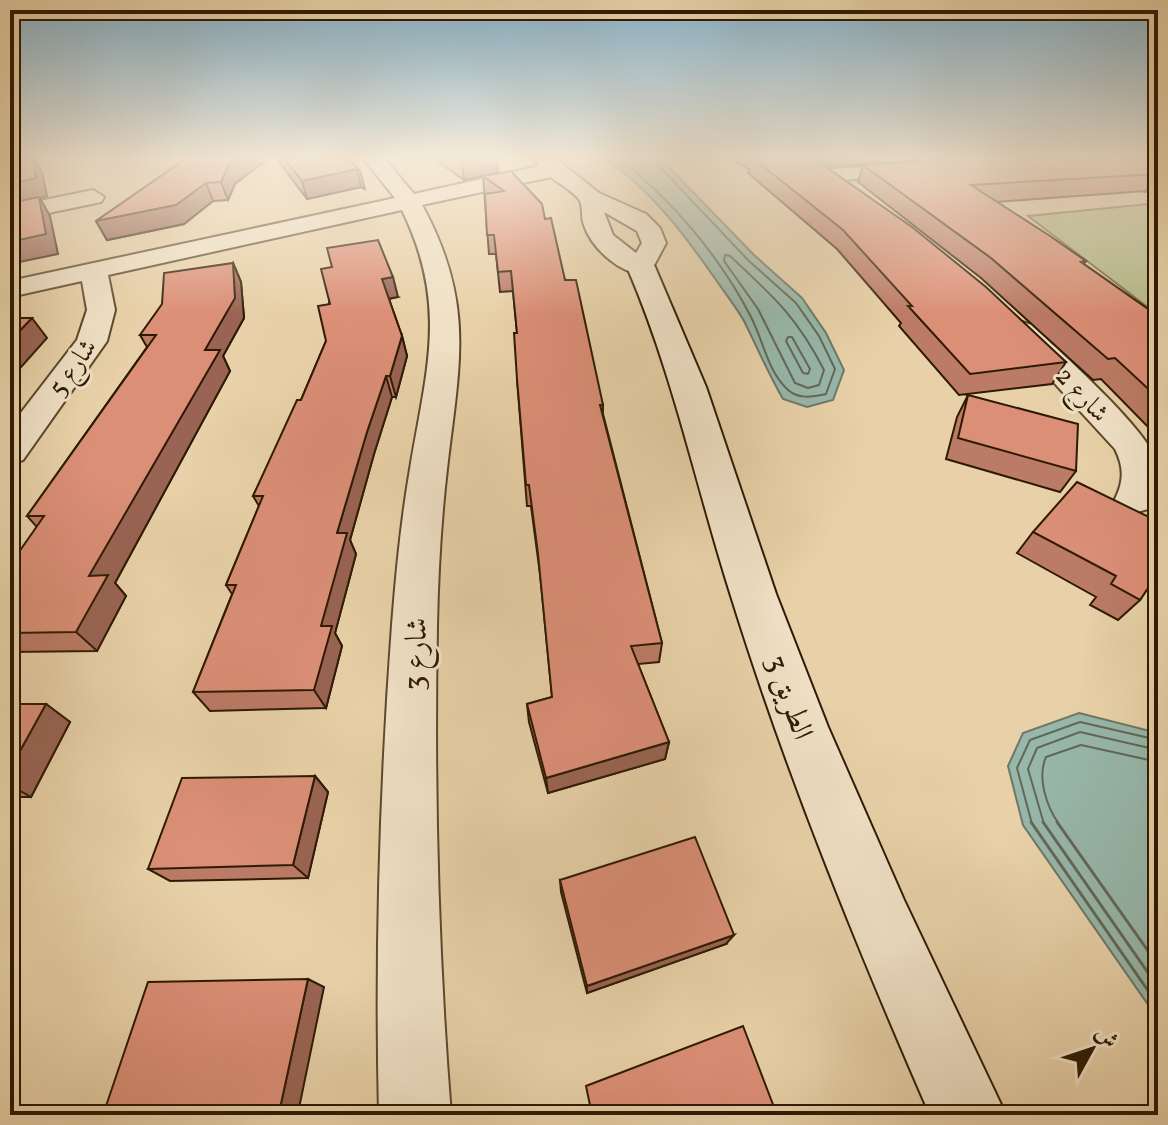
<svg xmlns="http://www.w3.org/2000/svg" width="1168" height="1125" font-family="Vollkorn,Amiri,serif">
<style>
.green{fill:#b4bc89;stroke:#716b46;stroke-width:2}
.water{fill:#97b7aa;stroke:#6d7868;stroke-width:2}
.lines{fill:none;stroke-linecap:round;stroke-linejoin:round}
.shore-far1{stroke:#626857;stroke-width:2}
.shore{stroke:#626857;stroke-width:3}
.street-casing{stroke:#5c482d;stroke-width:4}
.secondary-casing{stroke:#2e1a04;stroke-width:4}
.street{fill:#f0e1c6;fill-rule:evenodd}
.secondary{fill:#f0e1c6;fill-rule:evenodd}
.wall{fill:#bc7b66;stroke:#2e1a04;stroke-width:2}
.shaded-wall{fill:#996453;stroke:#2e1a04;stroke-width:2}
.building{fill:#db8f77;stroke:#2e1a04;stroke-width:2}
.labels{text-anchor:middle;stroke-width:6;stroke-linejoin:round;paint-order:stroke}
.far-street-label{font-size:26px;fill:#2e1a04;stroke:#f0e1c6}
.street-label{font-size:30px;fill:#2e1a04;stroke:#f0e1c6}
</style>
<rect width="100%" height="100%" fill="#e8d1a8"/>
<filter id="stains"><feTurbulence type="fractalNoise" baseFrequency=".0025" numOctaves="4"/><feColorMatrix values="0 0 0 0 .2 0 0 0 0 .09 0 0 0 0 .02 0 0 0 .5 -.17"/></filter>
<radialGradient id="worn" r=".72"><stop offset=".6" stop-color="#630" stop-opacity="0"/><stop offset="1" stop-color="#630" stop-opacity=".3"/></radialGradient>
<path class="green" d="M 1158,203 L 1158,315 L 1028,216 Z"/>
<path class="water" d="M 603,158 L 660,158 L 754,255 L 802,298 L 826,333 L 844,370 L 833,400 L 807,407 L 783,399 C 768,373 757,347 744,321 C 736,307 725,293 716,280 C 684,234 650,188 603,158 Z
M 1079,713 L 1158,733 L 1158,1019 L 1023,825 L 1008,766 L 1023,733 Z"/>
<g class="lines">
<path class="shore-far1" d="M 618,158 C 671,198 721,258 751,317 C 763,340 767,369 786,388 C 797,400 812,397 826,394 L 835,369 L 819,336 L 796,303 L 748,260 L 659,166 L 657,158
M 725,255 L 730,256 C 773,296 797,317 824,370 L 819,385 L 808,388 L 795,383 L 758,309 L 724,261 Z
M 788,337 L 792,337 L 810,369 L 808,374 L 803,373 L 786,341 Z
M 1032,824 L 1017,768 L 1030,740 L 1080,722 L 1158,740
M 1044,824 L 1028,769 L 1037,748 L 1080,732 L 1158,750
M 1059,824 C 1046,806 1037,777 1046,757 L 1081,745 L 1158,762"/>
<path class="shore" d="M 1031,822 L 1158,1005
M 1043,822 L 1158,987
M 1057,822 L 1158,965"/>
<defs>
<path id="street" d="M 363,158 L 384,158 L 414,194 L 540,166 L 533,158 L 555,158 L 599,193 L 646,214 L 660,228 L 666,243 L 650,273 C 624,279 592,249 584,225 C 581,218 583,207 580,201 C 576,193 558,183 551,177 L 422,205 C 476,304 459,365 447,469 C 441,521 438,574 437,626 C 434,788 438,953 451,1115 L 379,1115 C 375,952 380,788 392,625 C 396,573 401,521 410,469 C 426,371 449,306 402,210 L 108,275 L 115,310 L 107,341 L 23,460 L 10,464 L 10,427 L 77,340 L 87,310 L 82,281 L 10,297 L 10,281 L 395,198 ZM 604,212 L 637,231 L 642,243 L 636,253 L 613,235 Z
M 916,164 L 926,170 L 923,174 L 829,181 L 818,175 L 829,169 Z
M 93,190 L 104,197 L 101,202 L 10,221 L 10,207 Z
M 1022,322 L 1032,325 C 1061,353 1147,429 1157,462 C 1162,479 1156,494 1148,509 L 1134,513 L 1120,509 L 1115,499 C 1124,481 1124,467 1115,449 L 1012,337 L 1007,331 L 1012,325 Z"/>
<path id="secondary" d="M 641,259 L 651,261 L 655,267 L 706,387 L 776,594 L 828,727 L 904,900 L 1006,1115 L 930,1115 C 856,945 786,773 731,596 C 696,486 673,373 627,267 L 631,261 Z"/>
</defs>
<use href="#street" class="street-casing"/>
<use href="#secondary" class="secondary-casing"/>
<use href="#street" class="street"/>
<use href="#secondary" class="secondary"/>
</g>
<path class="wall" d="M 187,158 L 235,184 L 228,200 L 213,201 L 184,224 L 107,240 L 96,221 Z
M 276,158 L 348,158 L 360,171 L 365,189 L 361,187 L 307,199 Z
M 433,158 L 497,158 L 498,172 L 464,180 Z
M 727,158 L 813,158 L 1066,362 L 1052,384 L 959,395 L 899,326 L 901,323 L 837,249 L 748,173 L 749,169 Z
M 818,158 L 957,158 L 832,166 Z
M 1158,158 L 1158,190 L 996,202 L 1086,261 L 1084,264 L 1158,316 L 1158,437 L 1101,379 L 1093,380 L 981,278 L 858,182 L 863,165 Z
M 483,176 L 545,219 L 565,280 L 603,405 L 603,414 L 662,643 L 659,662 L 638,664 L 669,742 L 665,759 L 548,793 L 529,722 L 527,704 L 552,697 L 540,574 L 531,506 L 527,506 L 517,379 L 517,333 L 513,291 L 500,292 L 496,254 L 489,254 Z
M 233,263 L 241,282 L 244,318 L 223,356 L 230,371 L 115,583 L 126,596 L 97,651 L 10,652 L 10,565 L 37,527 L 27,516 L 147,347 L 140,335 Z
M 332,267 L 398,297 L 389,299 L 402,336 L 407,356 L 396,397 L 392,397 L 374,454 L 350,540 L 356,554 L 335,633 L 342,646 L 326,708 L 210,711 L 193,692 L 232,594 L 226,585 L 259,506 L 253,496 L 301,400 L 326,341 Z
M 968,395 L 1076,471 L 1060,492 L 946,459 L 957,417 Z
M 1158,515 L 1158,573 L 1140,600 L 1118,620 L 1090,605 L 1096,597 L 1017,553 L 1033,532 L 1153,519 Z
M 10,704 L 46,704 L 70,722 L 31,797 L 10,797 Z
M 315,776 L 328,792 L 308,878 L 170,881 L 148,869 Z
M 560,880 L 726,944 L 587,993 L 561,892 Z"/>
<path class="shaded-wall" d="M 10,158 L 34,158 L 42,172 L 47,196 L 40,198 L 50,216 L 58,254 L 15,263 L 10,257 Z
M 240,158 L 269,158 L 235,184 L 228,200 L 221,182 L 228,166 Z
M 484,158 L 497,158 L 498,172 L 464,180 L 462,162 Z
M 357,169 L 361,187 L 307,199 L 302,181 Z
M 1156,174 L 1158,174 L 1158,190 L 1145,192 Z
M 206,183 L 213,201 L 184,224 L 107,240 L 96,221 Z
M 233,263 L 241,282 L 244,318 L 223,356 L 230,371 L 115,583 L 126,596 L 97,651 L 76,632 L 89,576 Z
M 393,277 L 398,297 L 387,299 L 382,279 Z
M 32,318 L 47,338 L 13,376 L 19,383 L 10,391 L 10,341 Z
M 402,336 L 407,356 L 396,397 L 390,376 Z
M 386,376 L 392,397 L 374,454 L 350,540 L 356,554 L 335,633 L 342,646 L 326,708 L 314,690 L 321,626 L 337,533 L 367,432 Z
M 46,704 L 70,722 L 31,797 L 10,785 L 10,769 Z
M 669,742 L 665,759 L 548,793 L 546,778 Z
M 315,776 L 328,792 L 308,878 L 293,865 Z
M 734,935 L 726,944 L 587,993 L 587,986 Z
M 308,979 L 324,987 L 298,1113 L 279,1113 Z"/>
<path class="building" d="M 22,158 L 33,158 L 36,178 L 10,184 L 10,160 Z
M 187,158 L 240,158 L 228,166 L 221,182 L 206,183 L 176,205 L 96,221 Z
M 284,158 L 348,158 L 360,171 L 357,169 L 302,181 Z
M 455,158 L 484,158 L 462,162 Z
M 753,158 L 813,158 L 912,227 L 986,287 L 1066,362 L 970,374 L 908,306 L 912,306 L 843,230 Z
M 970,158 L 1158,158 L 1158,174 L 971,185 L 1050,236 L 1086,261 L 1081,262 L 1158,316 L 1158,398 L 1115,358 L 1108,359 L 991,258 L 863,165 Z
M 511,171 L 542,204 L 545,219 L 551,218 L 565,280 L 576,280 L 603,405 L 600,405 L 662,643 L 631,646 L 669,742 L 546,778 L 527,704 L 552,697 L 538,554 L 529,485 L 526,485 L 517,379 L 514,333 L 517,333 L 511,271 L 498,272 L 494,235 L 487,235 L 485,194 L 504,191 L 483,176 Z
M 39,197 L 46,234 L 10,242 L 10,203 Z
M 378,240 L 393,277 L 382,279 L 402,336 L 390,376 L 386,376 L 367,432 L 337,533 L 347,533 L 321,626 L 332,626 L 314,690 L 193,692 L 236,585 L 226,585 L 263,496 L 253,496 L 297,400 L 301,400 L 326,341 L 318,306 L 330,304 L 321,269 L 332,267 L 327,248 Z
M 233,263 L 235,298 L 205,350 L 220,350 L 89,576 L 108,575 L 76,632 L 10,633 L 10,565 L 44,516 L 27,516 L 156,335 L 140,335 L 162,304 L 164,273 Z
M 10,318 L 32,318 L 10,341 Z
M 968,395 L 1078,424 L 1076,471 L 958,438 Z
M 1077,482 L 1157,521 L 1158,519 L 1158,573 L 1140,600 L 1111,584 L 1116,576 L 1033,532 Z
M 10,704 L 46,704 L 10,769 Z
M 315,776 L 293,865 L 148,869 L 182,778 Z
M 695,837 L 734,935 L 587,986 L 560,880 Z
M 308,979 L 279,1113 L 103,1115 L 148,982 Z
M 743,1026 L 777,1115 L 592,1115 L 586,1086 Z"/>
<linearGradient id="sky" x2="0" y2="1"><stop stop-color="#87b5cf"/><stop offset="0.5" stop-color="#f5ead8"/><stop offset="1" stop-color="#f5ead8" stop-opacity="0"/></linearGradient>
<rect width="1168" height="315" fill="url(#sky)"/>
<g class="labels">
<g class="far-street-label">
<text transform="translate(72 367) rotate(-55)" y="9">شارع 5</text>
<text transform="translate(1083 394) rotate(47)" y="9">شارع 2</text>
</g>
<g class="street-label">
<text transform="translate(415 654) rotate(-88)" y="10">شارع 3</text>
<text transform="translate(790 697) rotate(70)" y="10">3 الطريق</text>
</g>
</g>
<rect width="1168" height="1125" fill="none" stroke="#e8d1a8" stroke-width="40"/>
<rect x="12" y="12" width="1144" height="1101" fill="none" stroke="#2e1a04" stroke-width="4"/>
<rect x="20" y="20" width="1128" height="1085" fill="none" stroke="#2e1a04" stroke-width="2"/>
<g transform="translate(1092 1049) rotate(50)" stroke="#f0e1c6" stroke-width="6" paint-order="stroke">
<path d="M0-6L14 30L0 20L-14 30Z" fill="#2e1a04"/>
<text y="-12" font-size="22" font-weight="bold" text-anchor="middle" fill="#2e1a04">ش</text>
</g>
<rect width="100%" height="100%" filter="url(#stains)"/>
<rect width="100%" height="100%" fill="url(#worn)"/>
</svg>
